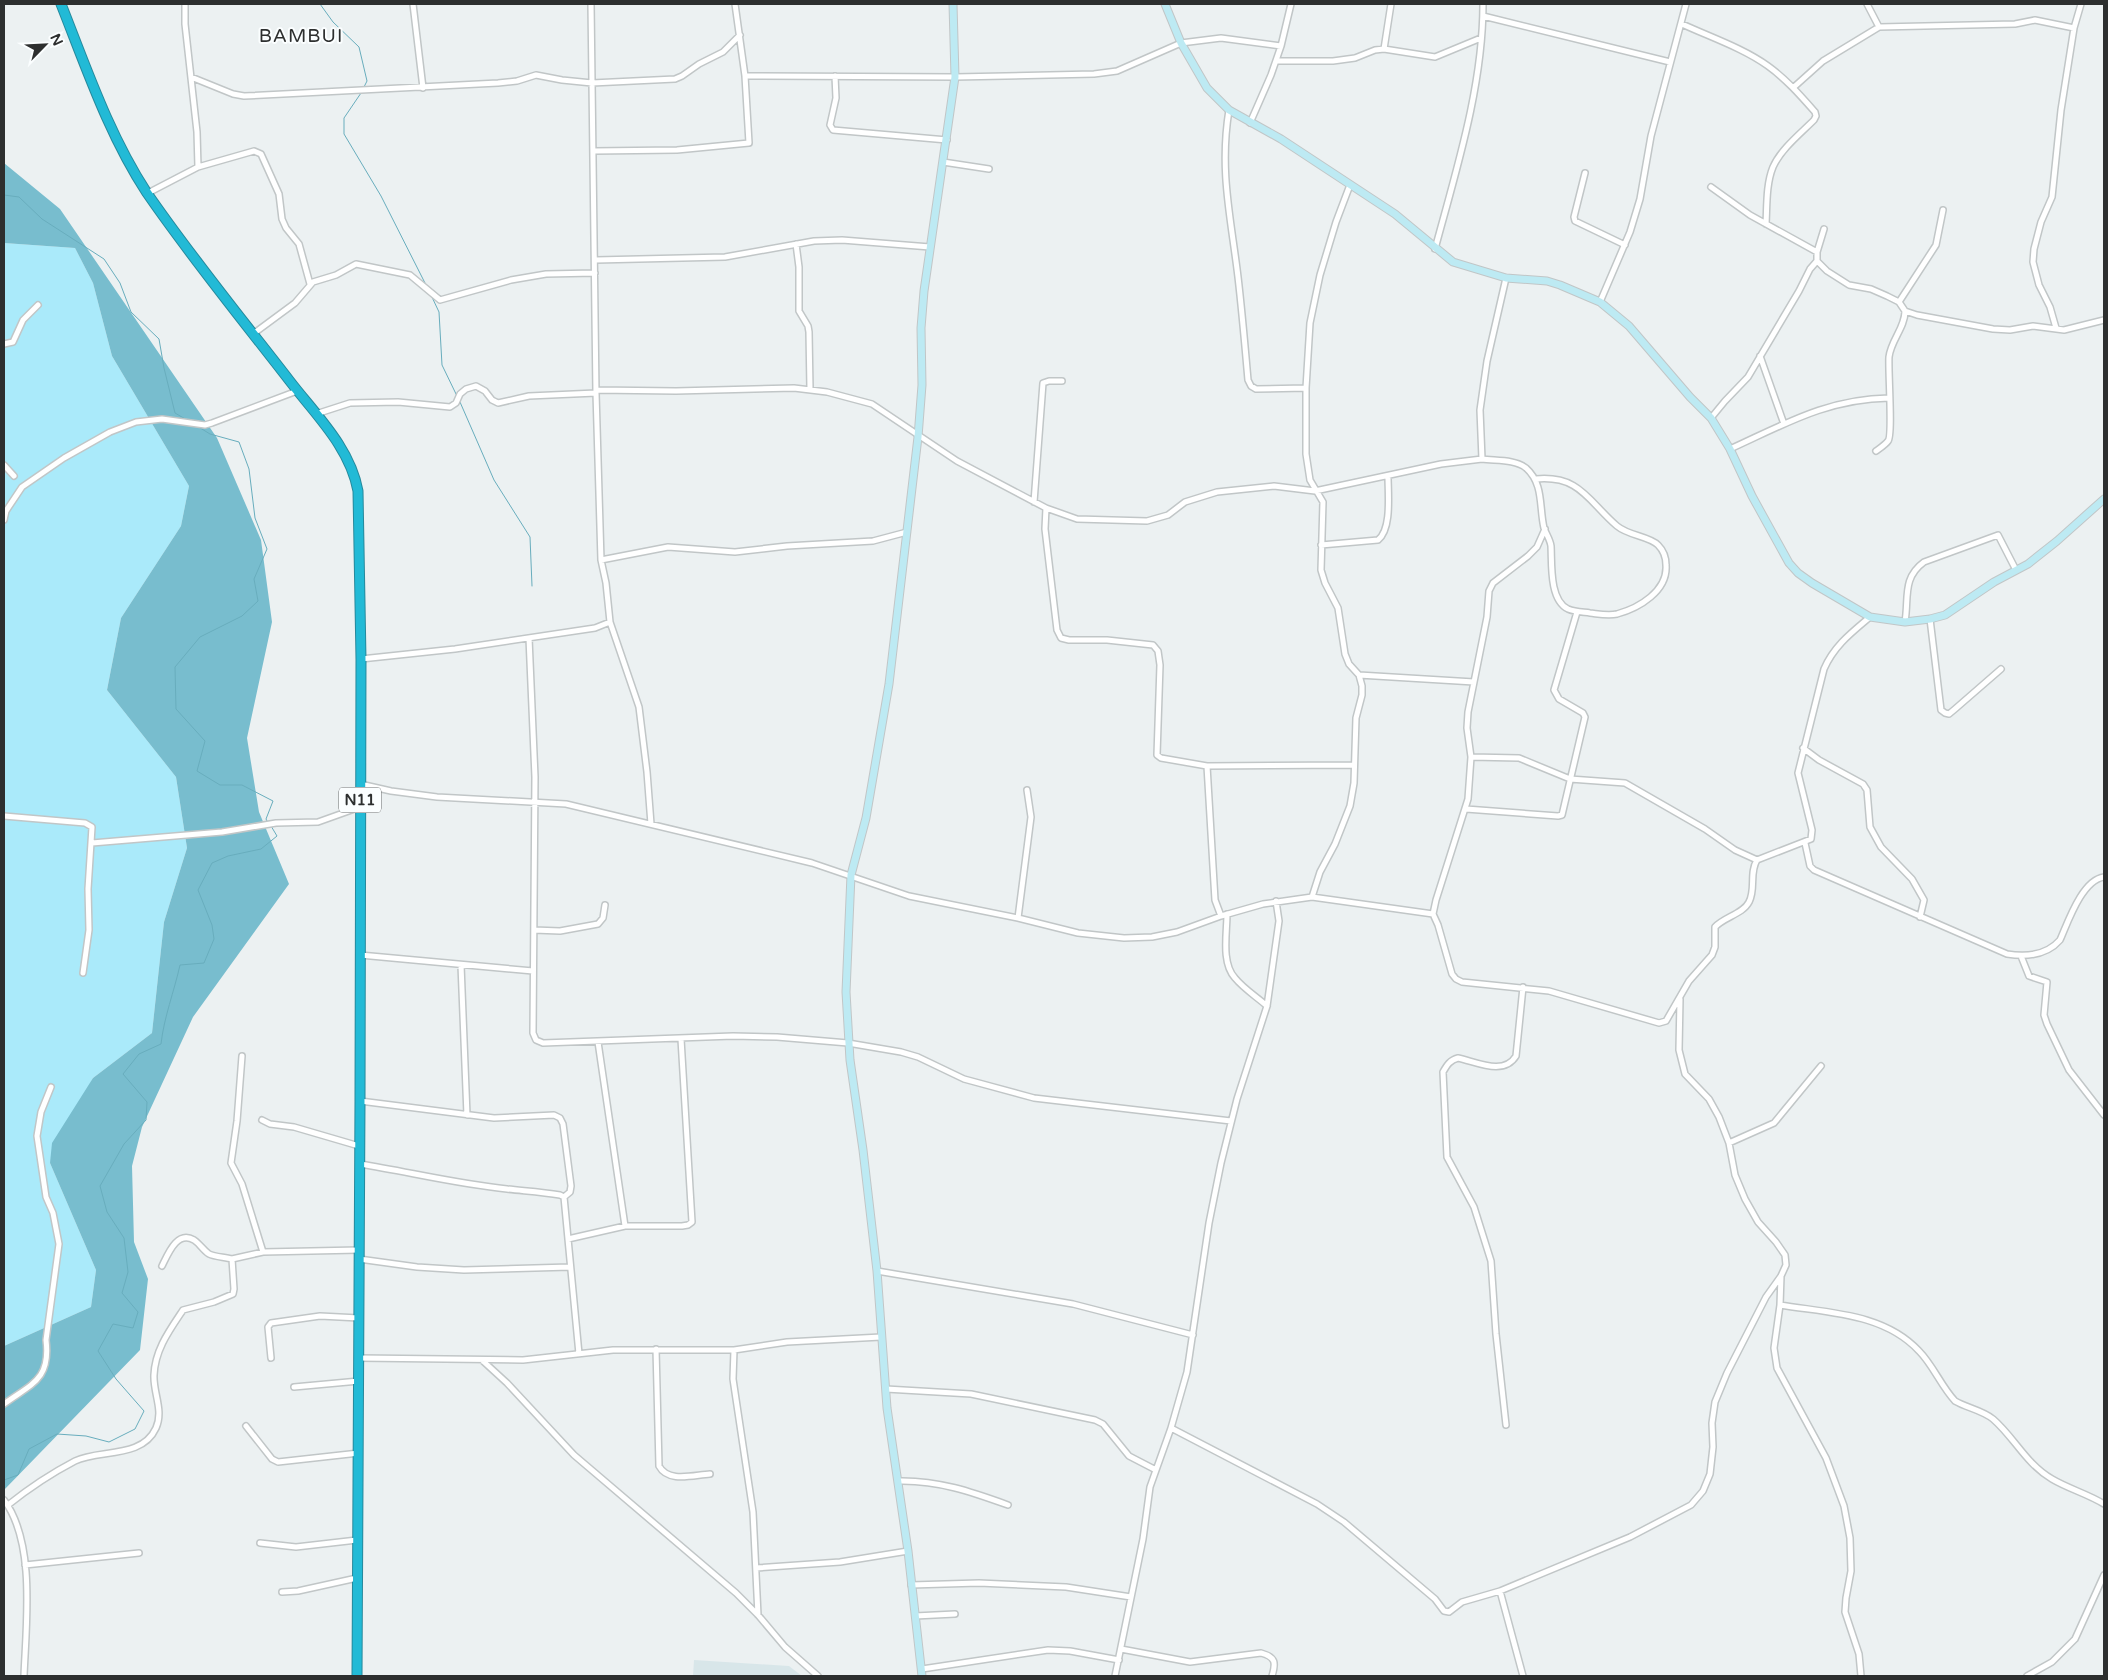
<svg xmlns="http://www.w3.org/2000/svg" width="2108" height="1680" font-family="'Varela Round',sans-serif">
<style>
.built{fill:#d8e6e9}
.green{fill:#aaeafa}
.forest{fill:#78bdce}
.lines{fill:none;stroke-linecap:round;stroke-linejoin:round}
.stream{stroke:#68adbd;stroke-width:1}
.street-casing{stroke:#c1c6c7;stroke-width:8}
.secondary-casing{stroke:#c1c6c7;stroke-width:9}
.highway-casing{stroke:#26899c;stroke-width:11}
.street{stroke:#fff;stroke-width:5}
.secondary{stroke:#bdeaf3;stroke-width:7}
.highway{stroke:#22bad6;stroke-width:9}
.labels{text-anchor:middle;stroke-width:4;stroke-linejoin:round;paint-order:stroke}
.shield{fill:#fbfeff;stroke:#6b6d6d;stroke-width:1}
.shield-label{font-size:15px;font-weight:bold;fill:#2d2f2f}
.quarter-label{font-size:19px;letter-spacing:1px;fill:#2d2f2f;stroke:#fbfeff}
</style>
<rect width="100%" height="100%" fill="#ecf1f2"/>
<path class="built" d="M 694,1660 L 789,1666 L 802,1676 L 693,1676 Z"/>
<path class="green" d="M 4,243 L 75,248 L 93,283 L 112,356 L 189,486 L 181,526 L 121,618 L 107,690 L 176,777 L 187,848 L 164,922 L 152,1033 L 93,1078 L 50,1163 L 96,1270 L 91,1307 L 4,1346 Z"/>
<path class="forest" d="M 4,163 L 60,209 L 217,438 L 261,540 L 272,622 L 247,738 L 259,812 L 289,884 L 193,1017 L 142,1127 L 132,1166 L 134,1242 L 148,1279 L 140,1350 L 4,1490 L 4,1346 L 91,1307 L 96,1270 L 50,1163 L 52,1143 L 93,1078 L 152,1033 L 164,922 L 187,848 L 176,777 L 107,690 L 121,618 L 181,526 L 189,486 L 112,356 L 93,283 L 75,248 L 4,243 Z"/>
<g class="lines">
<path class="stream" d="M 320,4 L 333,22 L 359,47 L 367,81 L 364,87
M 361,93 L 344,118 L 344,134 L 381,196 L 426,285
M 4,195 L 19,197 L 42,219 L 104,259 L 120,283 L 131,312 L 159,339 L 164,368 L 175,413 L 187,420
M 431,295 L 439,312 L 442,365 L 457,396
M 460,402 L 494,480 L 530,537 L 532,586
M 197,426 L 210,434 L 239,442 L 249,469 L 255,518 L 267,549 L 254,579 L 258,601 L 242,616 L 200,637 L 175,667 L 176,709 L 205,741 L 197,771 L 220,785 L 242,785 L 273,801 L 266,819 L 268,823
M 4,1480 L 18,1475 L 29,1449 L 57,1434 L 86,1436 L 109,1442 L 135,1429 L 144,1411 L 116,1379 L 98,1351 L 113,1324 L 133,1328 L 138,1312 L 122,1293 L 128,1272 L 124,1238 L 107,1212 L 100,1186 L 124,1144 L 146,1120 L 147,1102 L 123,1074 L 139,1054 L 161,1044 C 164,1017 174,992 180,965 L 204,963 L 214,939 L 212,925 L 198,890 L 212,863 L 228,856 L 261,849 L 277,836 L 271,826"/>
<defs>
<path id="street" d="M 413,4 L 423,88
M 591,4 L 596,393 L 601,560 L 606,583 L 610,622 L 639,707 L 647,772 L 651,824
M 1867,4 L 1879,27
M 1483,16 L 1670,62
M 1682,24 C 1710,37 1743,48 1768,66 C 1786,79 1800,95 1815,112 L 1816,116 L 1814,120 C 1800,134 1781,149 1773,167 C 1766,184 1767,206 1766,224
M 1384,49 L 1391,4
M 1276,61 L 1333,61 L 1355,58 L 1375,50 L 1384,49 L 1435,57 L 1481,38
M 745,76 L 955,77 L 1094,74 L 1117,71 L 1181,43 L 1221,38 L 1281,46
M 835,76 L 836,98 L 830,125 L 833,130 L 947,140
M 191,77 L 233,94 L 244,96 L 498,83 L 517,81 L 536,75 L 562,80 L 592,83 L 675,79 L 682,76 L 699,64 L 723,52 L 740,35
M 1794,87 L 1823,61 L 1879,27 L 2015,24 L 2035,20 L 2074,28
M 1229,110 C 1219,171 1231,218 1238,277 C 1242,311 1245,346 1248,380 L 1251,386 L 1256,389 L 1306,388
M 1250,123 L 1271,75 L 1281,46 L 1291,4
M 594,151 L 677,150 L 749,143 L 745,76 L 735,4
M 943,162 L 989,169
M 198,167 L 254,151 L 261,154 L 279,194 L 282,219 L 286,228 L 299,244 L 310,284
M 1585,173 L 1574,217 L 1575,221 L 1625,245
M 1711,187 L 1750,215 L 1817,252 L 1817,261 L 1827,271 L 1849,285 L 1871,289 L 1887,296 L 1899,302 L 1905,311 L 1917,315 L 1993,329 L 2010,330 L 2033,326 L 2064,330 L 2104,320
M 148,193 L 198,167 L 197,132 L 185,24 L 185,4
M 796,244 L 799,267 L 799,311 L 808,326 L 809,332 L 810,389
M 1435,249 C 1456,171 1483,86 1483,4
M 1817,252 L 1824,229
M 596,260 L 725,257 L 814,241 L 842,240 L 930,247
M 1600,302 L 1630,232 L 1640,199 L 1651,136 L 1686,4
M 1899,302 L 1936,245 L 1943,210
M 2056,328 L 2050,307 L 2039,285 L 2033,262 L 2034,249 L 2041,222 L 2052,197 L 2061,110 L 2074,28 L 2081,4
M 253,334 L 295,303 L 313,282 L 336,275 L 356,264 L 410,275 L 440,300 L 511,280 L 546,274 L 595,273
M 4,344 L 13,342 L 23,320 L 38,305
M 1760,356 L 1784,424
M 596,390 L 676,391 L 794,388 L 827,392 L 872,404 L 957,461 L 1046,508 L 1045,529 L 1057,630 L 1061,638 L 1069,640 L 1107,640 L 1153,645 L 1158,651 L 1160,665 L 1157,755 L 1161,758 L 1207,766 L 1215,900 L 1221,916
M 316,414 L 350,403 L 398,402 L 450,407 L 456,403 L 460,394 L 466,389 L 476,386 L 485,391 L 492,400 L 498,403 L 529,396 L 596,393
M 1711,418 L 1725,401 L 1748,377 L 1799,291 L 1810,269 L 1817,261
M 1730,449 C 1785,424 1827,399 1889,398
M 1876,451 C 1880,448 1885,445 1888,441 C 1893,435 1888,371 1889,357 C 1891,340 1905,328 1905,311
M 1482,459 C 1495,461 1515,459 1526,468 C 1544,484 1539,507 1544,528 C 1546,534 1550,539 1551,546 C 1552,563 1549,600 1568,609 C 1575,612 1583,612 1590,613 C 1599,614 1608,616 1617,614 C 1639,608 1668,591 1666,565 C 1666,557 1663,550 1658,545 C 1649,536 1629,536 1617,526 C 1588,501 1580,475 1536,479
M 4,465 L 14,476
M 1034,502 L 1043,383 L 1049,381 L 1062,381
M 1046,508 L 1077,519 L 1147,521 L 1168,515 L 1185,502 L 1217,492 L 1274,486 L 1315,491 L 1441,464 L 1482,459 L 1480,410 L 1487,361 L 1506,278
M 4,520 L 6,511 L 22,487 L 64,458 L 110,432 L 136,422 L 162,419 L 205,425 L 212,423 L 297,391
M 1545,529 L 1537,547 L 1528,556 L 1493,583 L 1489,591 L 1487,617 L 1468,712 L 1467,728 L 1471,757 L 1468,799 L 1436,900 L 1433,914 L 1438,925 L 1452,974 L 1456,979 L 1462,982 L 1549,991 L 1659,1023 L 1666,1021 L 1689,981 L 1712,955 L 1715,947 L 1715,927 C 1724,917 1743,914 1749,902 C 1756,889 1749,873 1757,860 L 1811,839 L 1812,830 L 1798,773 L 1824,669 C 1834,646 1851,633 1870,617
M 1321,545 L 1378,540 C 1392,529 1388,494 1388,476
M 601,560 L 668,547 L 735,552 L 787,546 L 873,541 L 907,532
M 1930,619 L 1941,710 L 1945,713 L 1949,714 L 1955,709 L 2001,669
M 1905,622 C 1909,598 1902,578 1924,562 L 1998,535 L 2016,570
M 529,638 L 535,777 L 533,1033 L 536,1040 L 543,1043 L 733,1036 L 777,1037 L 848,1043 L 901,1052 L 918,1057 L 964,1079 L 1034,1098 L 1231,1121
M 361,659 L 455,649 L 595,628 L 610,622
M 1359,675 L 1474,682
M 1803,748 L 1819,760 L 1863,784 L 1867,790 L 1870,827 L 1881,847 L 1912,879 L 1924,900 L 1920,917
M 1471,757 L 1519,758 L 1570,779 L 1625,783 L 1705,829 L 1735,850 L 1757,860
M 1207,766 L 1354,765
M 360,784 L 391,791 L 437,797 L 566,804 L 812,863 L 909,896 L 1018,918 L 1078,933 L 1124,938 L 1152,937 L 1177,932 L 1221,916 L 1263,904 L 1312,897 L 1433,914
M 1466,809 L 1558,816 L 1562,815 L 1585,717 L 1583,713 L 1559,699 L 1554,690 L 1577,612
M 4,816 L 85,823 L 92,827 L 88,889 L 89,930 L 83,973
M 92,843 L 222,832 L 276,823 L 318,822 L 360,807
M 1805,843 L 1810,866 L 1814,870 L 2007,954 C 2026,957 2047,955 2060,940 C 2068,922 2082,880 2104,877
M 1312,897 L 1320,872 L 1335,844 L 1350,806 L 1354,783 L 1356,718 L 1362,695 L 1362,686 L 1359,675 L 1349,664 L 1345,654 L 1338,608 L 1325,583 L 1321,570 L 1323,502 L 1310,480 L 1306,454 L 1306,388 L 1310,323 L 1320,275 L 1336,222 L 1350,185
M 1227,914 C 1227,933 1221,963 1235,978 C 1244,989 1257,997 1267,1006
M 1018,918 L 1031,817 L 1027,790
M 534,930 L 560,931 L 598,924 L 603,918 L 605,905
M 360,955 L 533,971
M 2021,956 L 2029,976 L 2047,982 L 2044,1015 L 2047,1024 L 2069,1070 L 2104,1115
M 461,965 L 467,1115
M 1680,999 L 1679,1050 L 1685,1074 L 1709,1099 L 1719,1117 L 1729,1143 L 1735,1175 L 1745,1199 L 1758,1222 L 1776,1242 L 1785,1255 L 1786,1265 L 1781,1276 L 1780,1305 L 1774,1348 L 1777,1368 L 1826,1458 L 1844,1506 L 1850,1538 L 1851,1571 L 1846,1598 L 1845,1612 L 1859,1654 L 1861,1676
M 598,1042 L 625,1226
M 242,1056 L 237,1121 L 231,1163 L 242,1184 L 263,1252 L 359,1250
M 360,1101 L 494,1118 L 554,1115 L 560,1118 L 563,1124 L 571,1186 L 570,1192 L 564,1197
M 262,1120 L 270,1124 L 294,1127 L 359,1146
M 1729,1143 L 1774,1123 L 1821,1066
M 360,1164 C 409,1172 458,1184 507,1189 C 525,1191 542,1192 560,1195 L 564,1197
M 564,1197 L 579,1354
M 568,1239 L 625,1226 L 682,1226 L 688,1225 L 692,1222 L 681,1039
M 359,1259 L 417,1267 L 464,1270 L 570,1267
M 162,1266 C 168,1254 177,1230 194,1240 C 200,1244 203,1250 209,1254 C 215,1257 225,1257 232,1259
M 877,1271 L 1073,1304 L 1193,1335
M 1780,1305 C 1828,1313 1884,1313 1919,1351 C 1933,1365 1941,1386 1955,1401 C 1967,1408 1982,1410 1993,1419 C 2014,1437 2026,1464 2052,1479 C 2069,1489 2088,1494 2104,1504
M 656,1349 L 659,1466 C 668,1483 693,1475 710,1474
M 734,1350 L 733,1379 L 753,1512 L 758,1615
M 271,1358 L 268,1327 L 271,1323 L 320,1316 L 359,1318
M 359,1358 L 523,1360 L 613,1350 L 734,1350 L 787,1342 L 881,1337
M 483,1361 L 507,1383 L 574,1455 L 736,1593 L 758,1615 L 785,1647 L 818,1676
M 294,1387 L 359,1381
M 886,1389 L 971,1394 L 1095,1420 L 1103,1424 L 1129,1456 L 1156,1470
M 4,1404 C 31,1384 51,1380 46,1340 L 59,1244 L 53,1213 L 46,1197 L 37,1136 L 41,1112 L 51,1087
M 1506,1425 L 1496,1334 L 1491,1261 L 1474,1207 L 1447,1157 L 1443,1072 C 1447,1065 1450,1060 1458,1058 C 1477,1062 1504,1076 1516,1056 L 1523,987
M 246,1426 L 272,1459 L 278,1462 L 359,1453
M 1171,1428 L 1317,1504 L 1344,1522 L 1435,1599 L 1444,1611 L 1449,1612 L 1462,1602 L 1500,1591 L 1630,1537 L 1691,1505 L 1703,1491 L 1710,1474 L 1713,1447 L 1712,1423 L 1715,1402 L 1727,1373 L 1766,1297 L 1781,1276
M 898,1481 C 938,1480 972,1492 1008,1505
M 4,1500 C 36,1543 26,1624 24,1676
M 8,1505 C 28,1489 52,1473 75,1461 C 99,1449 142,1459 156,1428 C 164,1410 153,1393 154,1375 C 155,1350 169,1331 183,1310 L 214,1302 L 233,1294 L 234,1289 L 232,1259 L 263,1252
M 260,1543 L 296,1547 L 357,1540
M 25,1565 L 139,1553
M 756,1568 L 840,1562 L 908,1551
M 911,1585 L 979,1583 L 1066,1587 L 1131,1597
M 1500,1591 L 1523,1676
M 282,1592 L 298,1591 L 357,1578
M 915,1616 L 955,1614
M 1121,1649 L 1190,1662 L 1261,1653 C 1276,1657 1276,1663 1272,1676
M 922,1669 L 1048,1650 L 1070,1651 L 1119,1660
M 1115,1676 L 1143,1539 L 1150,1487 L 1171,1428 L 1187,1372 L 1209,1223 L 1221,1163 L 1237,1099 L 1267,1006 L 1279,921 L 1276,901
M 2027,1676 L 2052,1662 L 2075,1639 L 2104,1575"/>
<path id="secondary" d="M 1165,4 L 1181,43 L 1207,88 L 1229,110 L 1281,139 L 1395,214 L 1453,262 L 1506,278 L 1547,281 L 1560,285 L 1600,302 L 1629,326 L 1690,397 L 1711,418 L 1730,449 L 1752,496 L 1789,563 L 1798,573 L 1812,583 L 1870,617 L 1905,622 L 1930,619 L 1945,615 L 1994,582 L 2028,564 L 2057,541 L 2104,499
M 922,1676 L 908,1551 L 887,1408 L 877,1271 L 863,1150 L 850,1060 L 846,992 L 851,875 L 866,818 L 889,684 L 918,437 L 922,385 L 921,328 L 924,291 L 955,77 L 953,4"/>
<path id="highway" d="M 61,4 C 86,67 109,135 147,193 C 191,257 241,318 289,380 C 315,414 350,447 358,491 L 361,659 L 360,1101 L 357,1676"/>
</defs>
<use href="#street" class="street-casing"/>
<use href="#secondary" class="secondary-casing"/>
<use href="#highway" class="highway-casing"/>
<use href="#street" class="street"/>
<use href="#secondary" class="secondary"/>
<use href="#highway" class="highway"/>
</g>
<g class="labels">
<rect class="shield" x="339" y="787.5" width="42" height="25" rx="4"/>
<g class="shield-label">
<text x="360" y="805">N11</text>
</g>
<g class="quarter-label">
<text x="301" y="42">BAMBUI</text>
</g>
</g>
<rect width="2108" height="1680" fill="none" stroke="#2d2f2f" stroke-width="10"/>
<g transform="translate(45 45) rotate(66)" stroke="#fbfeff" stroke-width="4" paint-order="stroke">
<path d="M0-4L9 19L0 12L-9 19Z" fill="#2d2f2f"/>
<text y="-8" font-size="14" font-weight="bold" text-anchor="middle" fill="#2d2f2f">N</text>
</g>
</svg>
